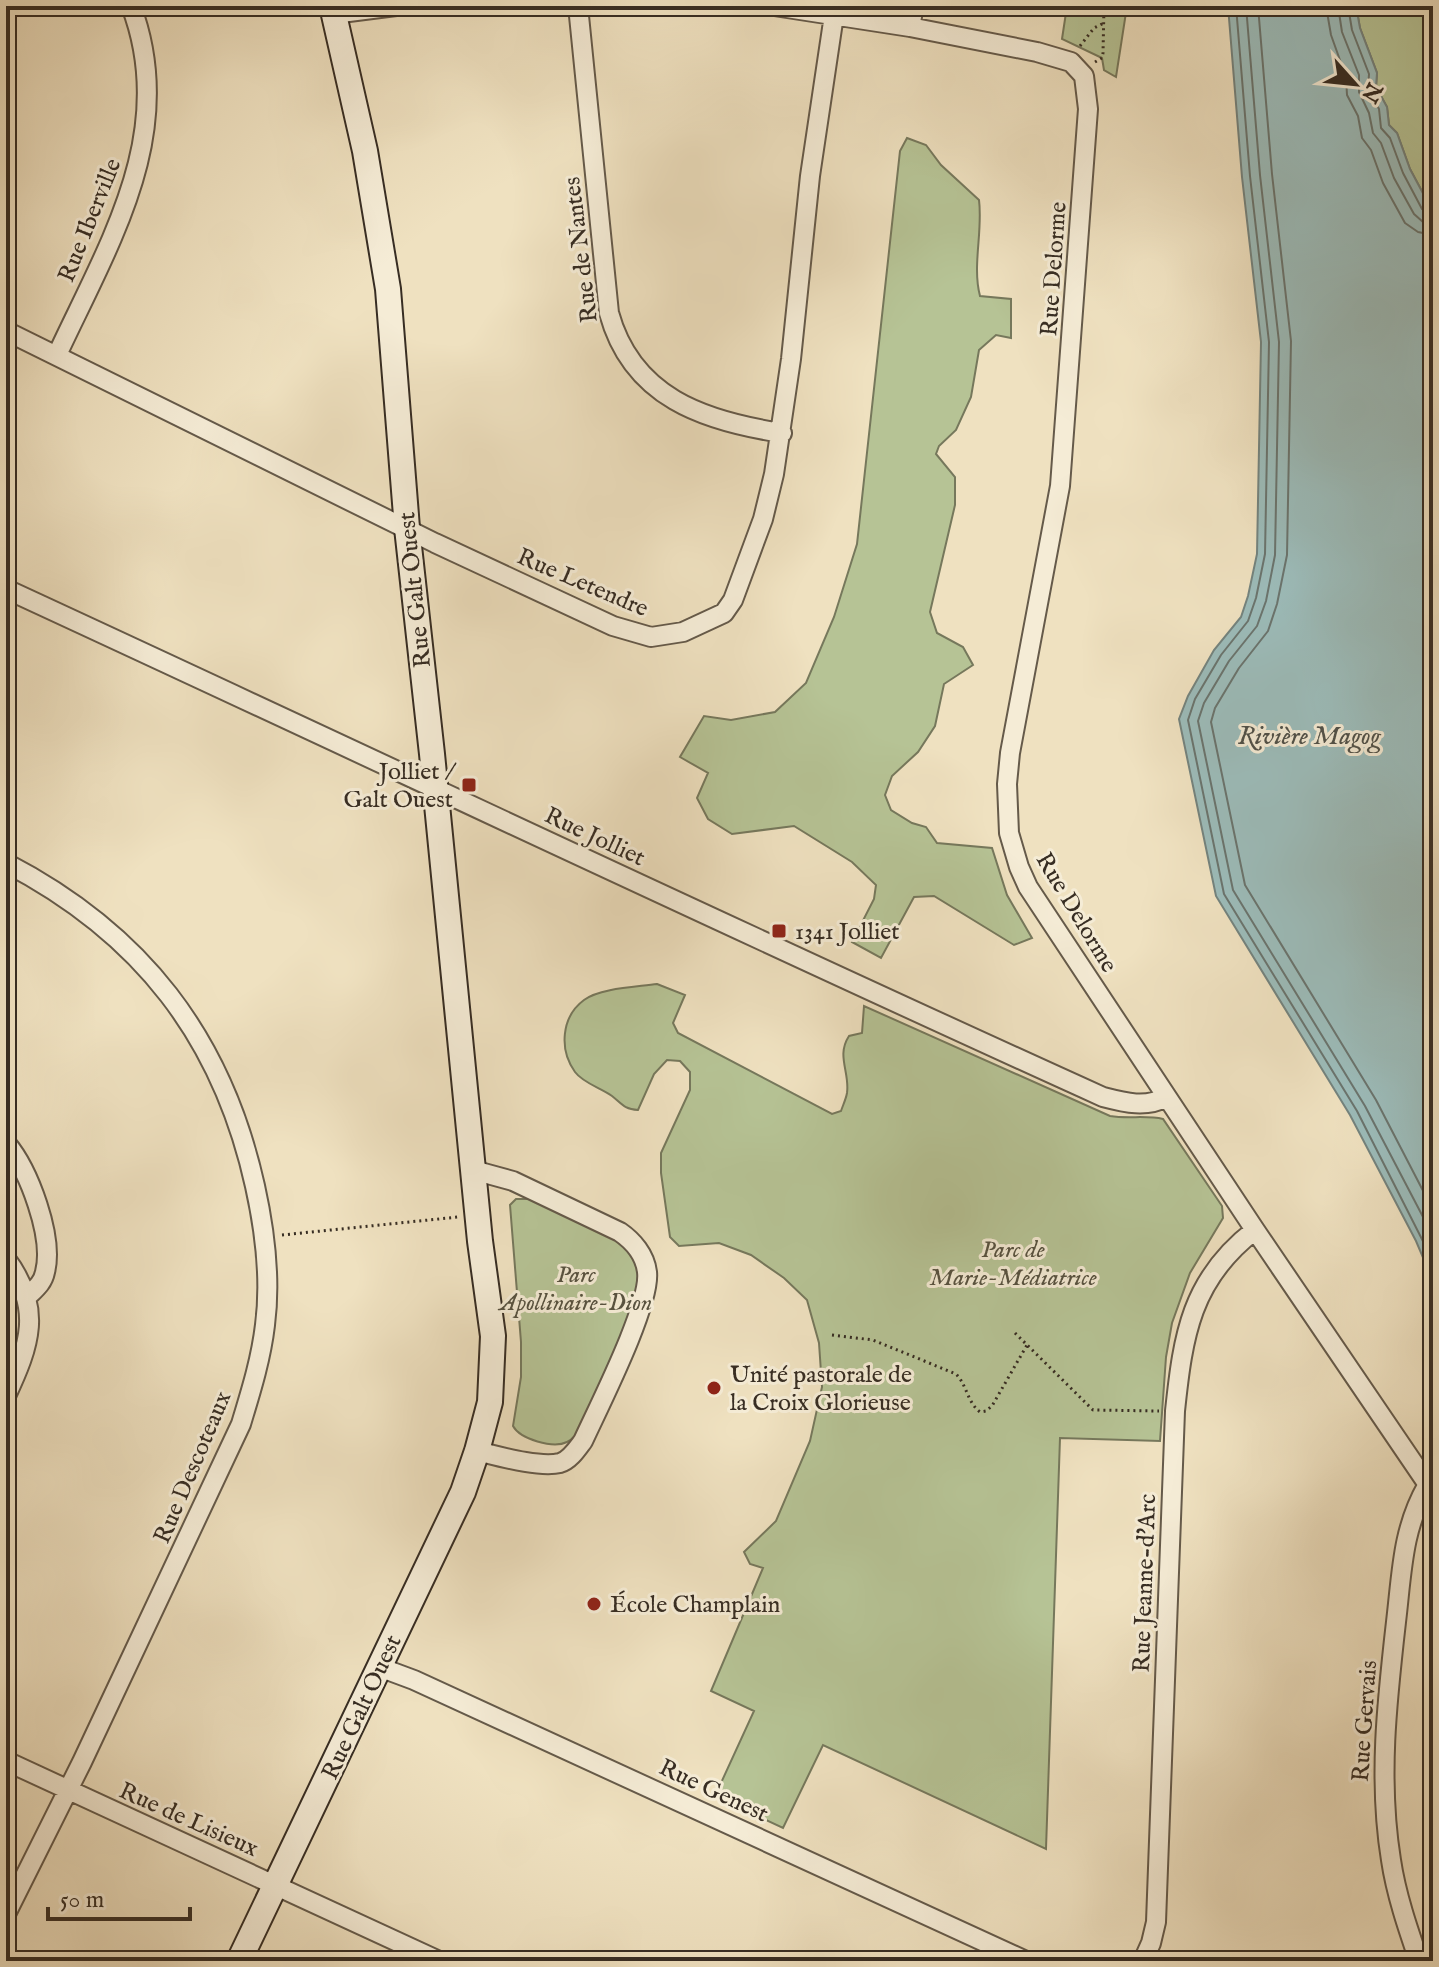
<svg xmlns="http://www.w3.org/2000/svg" width="1439" height="1967" font-family="'IM FELL English',serif">
<style>
.green{fill:#b6c395;stroke:#76785c;stroke-width:2}
.water{fill:#9cbcba;stroke:#74837e;stroke-width:2}
.lines{fill:none;stroke-linecap:round;stroke-linejoin:round}
.shore{stroke:#6a746e;stroke-width:2}
.street-casing{stroke:#655a4a;stroke-width:22}
.secondary-casing{stroke:#372d23;stroke-width:28}
.path{stroke:#372d23;stroke-width:3;stroke-dasharray:2 4;stroke-linecap:butt}
.street{stroke:#f5ecd6;stroke-width:18}
.secondary{stroke:#f5ecd6;stroke-width:24}
.poi-dot{fill:#8f2418;stroke:#f5ecd6;stroke-width:3}
.labels{text-anchor:middle;stroke-width:6;stroke-linejoin:round;paint-order:stroke}
.street-label{font-size:24px;fill:#372d23;stroke:#f5ecd6}
.poi-label{font-size:24px;fill:#372d23;stroke:#f5ecd6;text-anchor:start}
.park-label{font-size:24px;font-style:italic;fill:#575240;stroke:#f5ecd6}
.water-label{font-size:26px;font-style:italic;fill:#505149;stroke:#f5ecd6}
</style>
<rect width="100%" height="100%" fill="#efe1c0"/>
<filter id="stains"><feTurbulence type="fractalNoise" baseFrequency=".0025" numOctaves="4"/><feColorMatrix values="0 0 0 0 .2 0 0 0 0 .09 0 0 0 0 .02 0 0 0 .5 -.17"/></filter>
<radialGradient id="worn" r=".72"><stop offset=".6" stop-color="#630" stop-opacity="0"/><stop offset="1" stop-color="#630" stop-opacity=".3"/></radialGradient>
<path class="green" d="M 1067,6 L 1127,6 L 1116,77 L 1104,70 L 1102,58 L 1062,39 Z
M 1356,6 L 1433,6 L 1433,212 L 1410,169 L 1397,133 L 1389,125 L 1387,107 L 1376,87 L 1377,73 L 1360,28 Z
M 907,138 L 926,145 L 941,165 L 979,200 C 983,231 972,266 980,296 L 1011,299 L 1011,338 L 996,335 L 979,350 L 971,397 L 956,430 L 939,446 L 936,454 L 955,477 L 955,505 L 930,612 L 937,633 L 963,647 L 973,665 L 944,684 L 935,726 L 918,752 L 892,776 L 885,795 L 891,810 L 912,823 L 926,827 L 937,843 L 992,848 L 1007,895 L 1032,938 L 1014,945 L 934,896 L 914,897 L 881,958 L 852,942 L 874,899 L 876,885 L 852,862 L 794,826 L 732,834 L 708,819 L 697,798 L 708,773 L 680,757 L 704,716 L 731,720 L 775,712 L 806,683 L 834,617 L 857,544 L 900,151 Z
M 657,984 L 685,995 L 673,1023 L 678,1033 L 832,1114 L 841,1111 C 843,1105 846,1099 847,1093 C 850,1072 836,1056 849,1036 L 862,1033 L 864,1006 L 1110,1116 C 1128,1119 1147,1115 1163,1119 L 1222,1206 L 1223,1218 L 1190,1273 L 1172,1323 L 1166,1357 L 1160,1441 L 1060,1438 L 1046,1849 L 823,1745 L 783,1828 L 715,1796 L 754,1711 L 711,1691 L 763,1568 L 750,1564 L 744,1552 L 776,1521 L 810,1441 L 822,1387 L 819,1343 L 807,1300 L 784,1278 L 751,1255 L 719,1243 L 679,1246 L 670,1237 L 661,1173 L 661,1153 L 690,1090 L 690,1072 L 680,1061 L 667,1060 L 654,1074 L 638,1110 C 624,1109 622,1104 612,1096 C 601,1088 583,1083 575,1072 C 559,1050 561,1017 584,1000 C 600,988 637,987 657,984 Z
M 516,1199 L 529,1199 L 615,1238 L 632,1252 L 640,1273 L 637,1301 L 580,1427 C 577,1434 574,1439 567,1442 C 553,1449 520,1439 513,1426 L 521,1377 L 521,1342 L 510,1205 Z"/>
<path class="water" d="M 1228,6 L 1356,6 L 1360,28 L 1377,73 L 1376,87 L 1387,107 L 1389,125 L 1397,133 L 1410,169 L 1433,212 L 1433,1281 L 1416,1241 L 1350,1115 L 1216,896 L 1179,719 L 1188,696 L 1214,650 L 1241,617 L 1248,596 L 1257,554 L 1261,342 L 1242,177 Z"/>
<g class="lines">
<path class="shore" d="M 1236,6 L 1250,176 L 1269,342 L 1265,554 L 1256,598 L 1248,621 L 1221,655 L 1195,699 L 1188,720 L 1224,894 L 1357,1111 L 1433,1261
M 1246,6 L 1260,175 L 1279,342 L 1275,555 L 1266,601 L 1257,626 L 1229,661 L 1204,703 L 1198,721 L 1233,890 L 1365,1106 L 1433,1236
M 1258,6 L 1272,174 L 1291,341 L 1287,555 L 1277,604 L 1268,631 L 1239,668 L 1215,708 L 1211,722 L 1245,885 L 1376,1100 L 1433,1210
M 1326,6 L 1331,35 L 1346,77 L 1347,95 L 1358,116 L 1362,138 L 1371,150 L 1383,183 L 1405,223 L 1418,232 L 1433,235
M 1338,6 L 1342,32 L 1359,75 L 1359,92 L 1369,113 L 1373,133 L 1381,143 L 1394,178 L 1414,214 L 1423,222 L 1433,223
M 1348,6 L 1352,30 L 1369,74 L 1368,89 L 1379,109 L 1381,128 L 1390,138 L 1403,173 L 1422,209 L 1433,213"/>
<defs>
<path id="street" d="M 578,6 L 609,313 C 632,397 703,421 782,433
M 774,6 L 910,27 L 1037,52 L 1071,62 L 1084,76 L 1088,109 L 1060,486 L 1010,753 L 1007,784 L 1009,833 L 1019,867 L 1028,887 L 1255,1230 L 1433,1492
M 333,14 L 396,6
M 910,27 L 914,6
M 6,331 L 435,543 L 613,626 L 651,637 L 683,632 L 724,613 L 733,600 L 763,519 L 774,474 L 791,359 L 810,176 L 834,15
M 57,355 C 109,243 179,132 131,6
M 6,589 C 372,758 736,931 1103,1097 C 1126,1103 1146,1108 1167,1097
M 6,863 C 141,933 222,1037 255,1186 C 265,1231 271,1279 265,1325 C 261,1359 251,1391 241,1424 L 82,1762 L 6,1914
M 6,1143 C 29,1170 54,1237 45,1272 C 43,1283 35,1289 27,1297
M 473,1170 L 513,1181 L 620,1232 C 633,1241 645,1255 647,1272 C 651,1304 599,1406 583,1441 C 577,1449 570,1460 560,1463 C 539,1468 498,1456 477,1451
M 6,1259 C 43,1308 30,1345 6,1396
M 379,1667 L 414,1680 L 1026,1961
M 6,1761 L 439,1961
M 1143,1961 L 1151,1943 L 1156,1922 L 1175,1411 C 1183,1335 1191,1279 1255,1230
M 1419,1961 C 1408,1929 1396,1894 1391,1860 C 1378,1780 1387,1701 1396,1622 C 1402,1572 1402,1530 1427,1486"/>
<path id="secondary" d="M 239,1961 L 463,1492 L 477,1451 L 490,1402 L 493,1336 L 480,1241 L 432,754 L 407,528 L 388,289 L 365,151 L 332,6"/>
</defs>
<use href="#street" class="street-casing"/>
<use href="#secondary" class="secondary-casing"/>
<path class="path" d="M 1080,46 L 1094,28 L 1104,23
M 1095,62 L 1102,58 L 1103,53 L 1104,6
M 282,1235 L 458,1217
M 1015,1333 L 1093,1410 L 1159,1411
M 832,1335 L 873,1340 L 956,1374 C 967,1385 967,1402 980,1412 L 986,1411 L 992,1406 L 1027,1345"/>
<use href="#street" class="street"/>
<use href="#secondary" class="secondary"/>
</g>
<g class="poi-dot">
<rect x="461" y="777" width="16" height="16" rx="4"/>
<rect x="771" y="923" width="16" height="16" rx="4"/>
<circle cx="714" cy="1388" r="8"/>
<circle cx="594" cy="1604" r="8"/>
</g>
<g class="labels">
<g class="street-label">
<text transform="translate(89 220) rotate(-68)" y="8">Rue Iberville</text>
<text transform="translate(580 250) rotate(-97)" y="8">Rue de Nantes</text>
<text transform="translate(1053 269) rotate(-86)" y="8">Rue Delorme</text>
<text transform="translate(583 582) rotate(23)" y="8">Rue Letendre</text>
<text transform="translate(414 590) rotate(-96)" y="8">Rue Galt Ouest</text>
<text transform="translate(595 836) rotate(25)" y="8">Rue Jolliet</text>
<text transform="translate(1077 912) rotate(59)" y="8">Rue Delorme</text>
<text transform="translate(192 1467) rotate(-67)" y="8">Rue Descoteaux</text>
<text transform="translate(1144 1583) rotate(-88)" y="8">Rue Jeanne-d'Arc</text>
<text transform="translate(361 1707) rotate(-65)" y="8">Rue Galt Ouest</text>
<text transform="translate(1364 1721) rotate(-86)" y="8">Rue Gervais</text>
<text transform="translate(714 1790) rotate(25)" y="8">Rue Genest</text>
<text transform="translate(189 1819) rotate(24)" y="8">Rue de Lisieux</text>
</g>
<g class="poi-label">
<text x="453" y="779" text-anchor="end">Jolliet /<tspan x="453" dy="28">Galt Ouest</tspan></text>
<text x="795" y="939">1341 Jolliet</text>
<text x="730" y="1382">Unité pastorale de<tspan x="730" dy="28">la Croix Glorieuse</tspan></text>
<text x="610" y="1612">École Champlain</text>
</g>
<g class="park-label">
<text x="1013" y="1257">Parc de<tspan x="1013" dy="28">Marie-Médiatrice</tspan></text>
<text x="576" y="1282">Parc<tspan x="576" dy="28">Apollinaire-Dion</tspan></text>
</g>
<g class="water-label">
<text x="1309" y="744">Rivière Magog</text>
</g>
</g>
<rect width="1439" height="1967" fill="none" stroke="#efe1c0" stroke-width="32"/>
<rect x="8" y="8" width="1423" height="1951" fill="none" stroke="#372d23" stroke-width="4"/>
<rect x="16" y="16" width="1407" height="1935" fill="none" stroke="#372d23" stroke-width="2"/>
<g transform="translate(1355 84) rotate(117)" stroke="#f5ecd6" stroke-width="6" paint-order="stroke">
<path d="M0-6L14 30L0 20L-14 30Z" fill="#372d23"/>
<text y="-12" font-size="22" font-weight="bold" text-anchor="middle" fill="#372d23">N</text>
</g>
<path d="M48 1907v12h142v-12" fill="none" stroke="#372d23" stroke-width="4"/>
<text x="60" y="1907" font-size="24" fill="#372d23" stroke="#f5ecd6" stroke-width="6" paint-order="stroke">50 m</text>
<rect width="100%" height="100%" filter="url(#stains)"/>
<rect width="100%" height="100%" fill="url(#worn)"/>
</svg>
